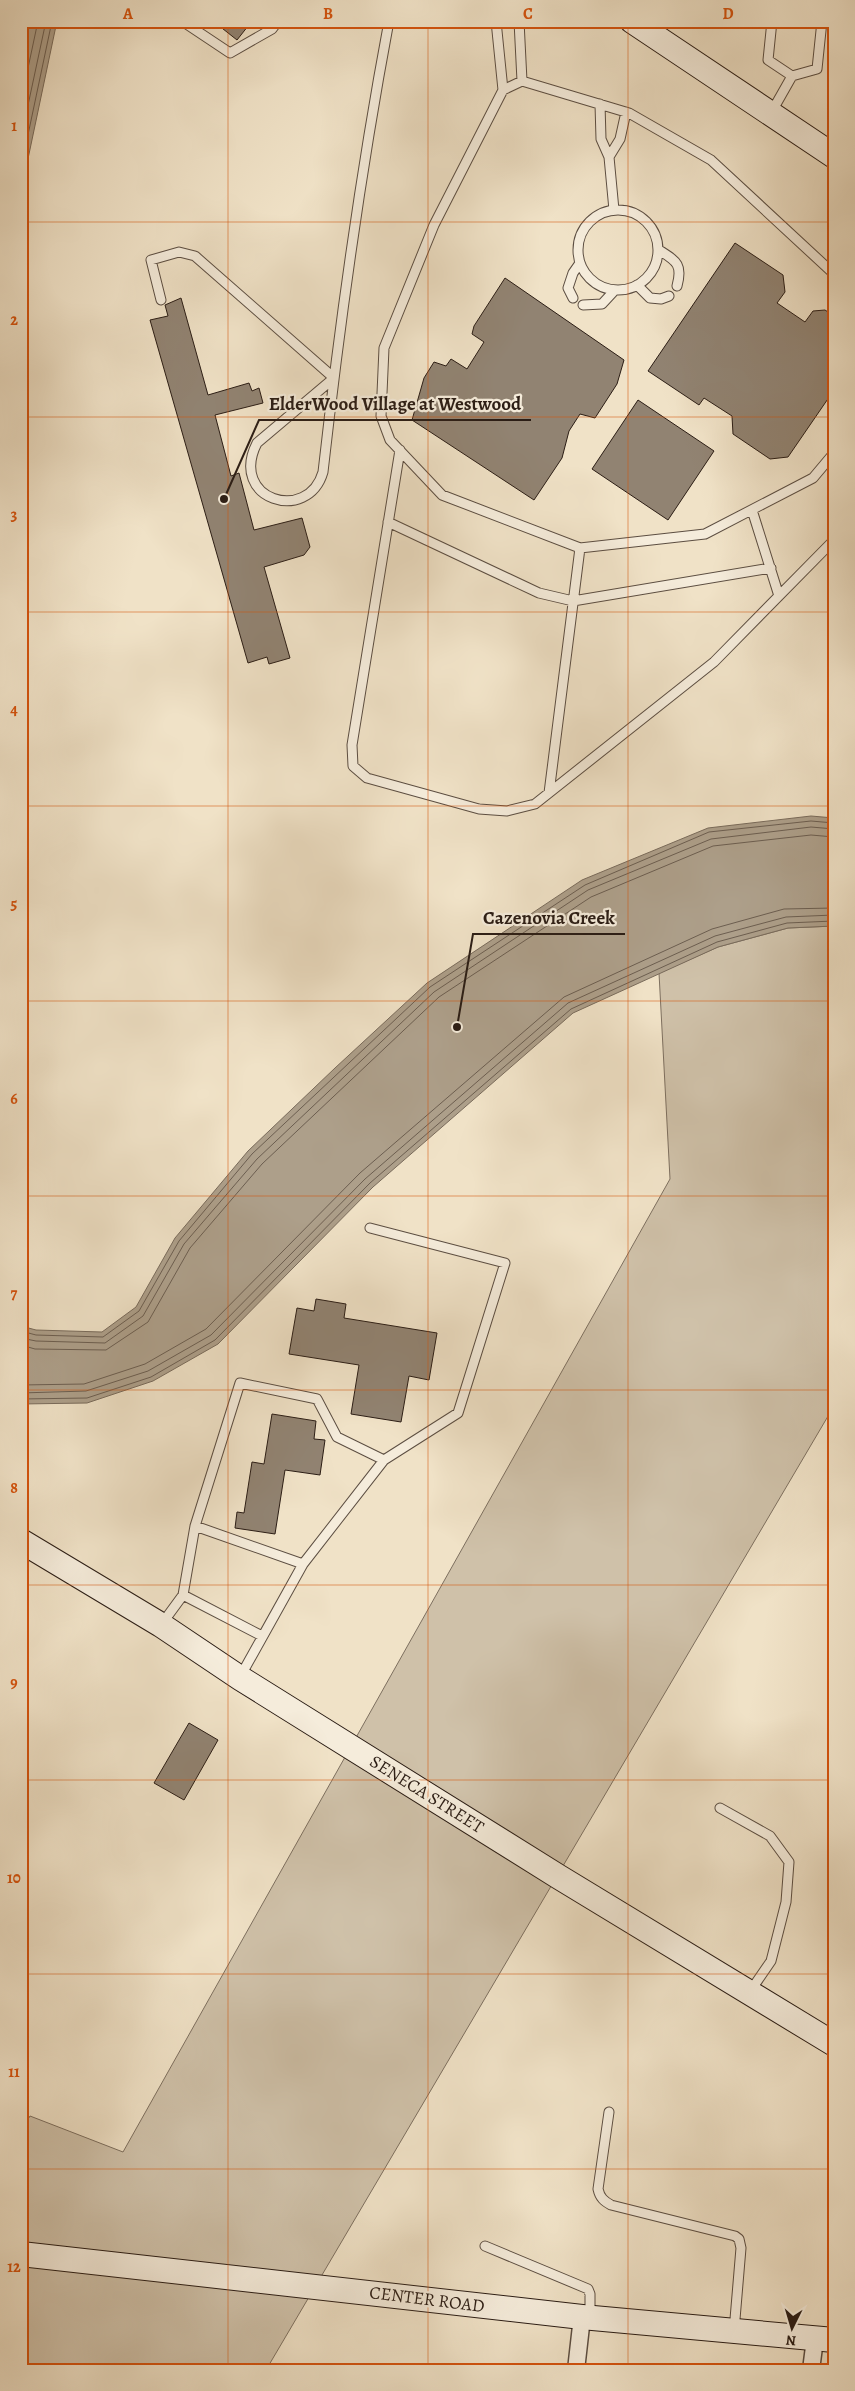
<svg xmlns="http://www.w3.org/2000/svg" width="855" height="2391" font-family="Alegreya,serif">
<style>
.green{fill:#cfc1a9;stroke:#7d6f5f}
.water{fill:#ad9f8a;stroke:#796b5b}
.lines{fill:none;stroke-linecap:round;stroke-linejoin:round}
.shore{stroke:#6c5e50;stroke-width:1}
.building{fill:#918372;stroke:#2b1d15}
.lane-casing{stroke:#5c4e42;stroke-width:11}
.street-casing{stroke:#5c4e42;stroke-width:19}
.secondary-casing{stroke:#2b1d15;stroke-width:26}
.lane{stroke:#f5ecdb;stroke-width:9}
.street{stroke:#f5ecdb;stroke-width:16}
.secondary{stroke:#f5ecdb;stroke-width:24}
.grid{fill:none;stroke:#d5530d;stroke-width:1;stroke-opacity:0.55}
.labels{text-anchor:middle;stroke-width:4.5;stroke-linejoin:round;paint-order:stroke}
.street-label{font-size:18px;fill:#2b1d15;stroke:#f5ecdb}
.leader{fill:none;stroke:#2b1d15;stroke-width:2}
.callout-dot{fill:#2b1d15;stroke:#f5ecdb;stroke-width:2}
.callout-label{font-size:19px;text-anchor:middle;font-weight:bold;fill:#2b1d15;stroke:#f5ecdb;stroke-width:4.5;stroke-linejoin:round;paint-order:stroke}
.neatline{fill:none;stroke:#d5530d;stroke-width:2}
.grid-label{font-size:16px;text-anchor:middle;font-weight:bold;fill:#d5530d}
</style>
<rect width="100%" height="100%" fill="#f0e2c7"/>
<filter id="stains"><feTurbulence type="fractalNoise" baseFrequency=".004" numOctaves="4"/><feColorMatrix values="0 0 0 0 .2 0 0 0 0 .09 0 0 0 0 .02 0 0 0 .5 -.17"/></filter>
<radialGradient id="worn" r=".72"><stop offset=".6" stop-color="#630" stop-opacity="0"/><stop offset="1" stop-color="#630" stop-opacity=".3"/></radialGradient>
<path class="green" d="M 834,926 L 834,1406 L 266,2370 L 21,2370 L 21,2131 L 30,2116 L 123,2152 L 670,1179 L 659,973 L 718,947 L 788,928 Z"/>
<path class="water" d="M 21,21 L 57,21 L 21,192 Z
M 811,816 L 834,818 L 834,926 L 788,928 L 718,947 L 573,1013 L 373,1187 L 218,1344 L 153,1381 L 87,1403 L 21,1404 L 21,1326 L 36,1330 L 102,1332 L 136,1307 L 175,1238 L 248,1151 L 335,1068 L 427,983 L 582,880 L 708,828 Z"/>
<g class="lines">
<path class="shore" d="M 21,101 L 38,21
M 21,138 L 46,21
M 21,168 L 52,21
M 21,1331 L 36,1335 L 103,1337 L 139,1311 L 179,1241 L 252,1154 L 430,987 L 585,885 L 709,832 L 811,821 L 834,823
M 21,1338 L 36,1341 L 105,1343 L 143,1316 L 184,1244 L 257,1159 L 434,992 L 588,890 L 711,839 L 811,827 L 834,829
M 21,1345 L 35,1349 L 106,1350 L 148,1322 L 190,1248 L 262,1164 L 439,997 L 591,897 L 713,846 L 811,835 L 834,837
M 21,1385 L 84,1384 L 145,1364 L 206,1329 L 360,1173 L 564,997 L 712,929 L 784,909 L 834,908
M 21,1393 L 86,1391 L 148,1371 L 211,1335 L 365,1179 L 568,1003 L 715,936 L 786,917 L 834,915
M 21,1399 L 87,1398 L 151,1377 L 215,1340 L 370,1183 L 571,1009 L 717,942 L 787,923 L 834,921"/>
</g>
<path class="building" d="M 213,21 L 252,21 L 237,40 Z
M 735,243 L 783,275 L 785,292 L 777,303 L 805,322 L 813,311 L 825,310 L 834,316 L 834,390 L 788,457 L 770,459 L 733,434 L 732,416 L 704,398 L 699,405 L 648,371 Z
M 505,278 L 624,360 L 617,384 L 595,418 L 580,414 L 569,431 L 562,458 L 534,500 L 412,420 L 424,378 L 434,362 L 446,366 L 451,359 L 467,369 L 484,342 L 472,334 L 474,326 Z
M 181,298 L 208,395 L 249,383 L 252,391 L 259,388 L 263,403 L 215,415 L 231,476 L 239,473 L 254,530 L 302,518 L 310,547 L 304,555 L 264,567 L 290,658 L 269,664 L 267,657 L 248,663 L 150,320 L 168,316 L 165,305 Z
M 638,400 L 714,451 L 668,520 L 592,469 Z
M 316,1299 L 346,1304 L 344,1318 L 437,1333 L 429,1380 L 409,1376 L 401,1422 L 351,1414 L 359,1365 L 289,1354 L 297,1308 L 314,1311 Z
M 272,1414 L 316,1421 L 314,1439 L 325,1440 L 320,1475 L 285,1470 L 275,1534 L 235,1528 L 237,1512 L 244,1513 L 252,1462 L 264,1464 Z
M 189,1723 L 218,1740 L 184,1800 L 154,1783 Z"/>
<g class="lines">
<defs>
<path id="lane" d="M 182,21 L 230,53 L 272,29 L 278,21
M 496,21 L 503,90 L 434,225 L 384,348 L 381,416 L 390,440 L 442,495 L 580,548 L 705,534 L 813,478 L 834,453
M 519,21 L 522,81 L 629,113 L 711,160 L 834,274
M 772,21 L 768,60 L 792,76
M 503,90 L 522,81
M 600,104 L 601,139 L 609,157 L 614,210
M 771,113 L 792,76 L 817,69 L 822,21
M 609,157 L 620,139 L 626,112
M578 250a40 40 0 1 1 80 0a40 40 0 1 1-80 0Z
M 659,250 C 676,261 683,264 677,286
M 637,285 L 650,298 L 661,299 L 669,296
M 573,298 L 568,288 L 573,273 L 580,263
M 161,300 L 151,260 L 179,252 L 195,256 L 334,378
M 583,305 L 602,304 L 615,290
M 334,378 L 257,443 C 228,500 308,524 323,472 C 340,321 361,170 389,21
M 400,450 L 352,745 L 353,766 L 367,778 L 479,809 L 507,811 L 535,804 L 714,662 L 834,540
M 752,510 L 779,596
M 388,522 L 539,593 L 573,601 L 771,568
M 549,793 L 580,548
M 195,1526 L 303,1564
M 183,1595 L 262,1636
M 161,1625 L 183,1595 L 195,1526 L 240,1383 L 317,1399 L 337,1437 L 384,1460
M 240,1677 L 303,1564 L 384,1460 L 458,1413 L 505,1263 L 370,1228
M 720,1808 L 770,1836 L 789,1862 L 786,1902 L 771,1961 L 749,1993
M 609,2112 L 598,2189 C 600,2198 604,2201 611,2205 L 735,2236 L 739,2239 L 741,2248 L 734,2331
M 485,2246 L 588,2289 L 590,2294 L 590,2317"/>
<path id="street" d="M 576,2370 L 582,2317
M 811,2370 L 815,2339"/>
<path id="secondary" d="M 632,21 L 834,156
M 21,1541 L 161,1625 L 240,1678 L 559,1877 L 834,2044
M 21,2254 L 582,2317 L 834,2340"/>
</defs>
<use href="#lane" class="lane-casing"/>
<use href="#street" class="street-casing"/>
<use href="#secondary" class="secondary-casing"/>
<use href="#lane" class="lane"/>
<use href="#street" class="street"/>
<use href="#secondary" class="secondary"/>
</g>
<path class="grid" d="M 228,21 L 228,2370M 428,21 L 428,2370M 628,21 L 628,2370M 21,222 L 834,222M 21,417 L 834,417M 21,612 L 834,612M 21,806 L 834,806M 21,1001 L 834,1001M 21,1196 L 834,1196M 21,1390 L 834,1390M 21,1585 L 834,1585M 21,1780 L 834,1780M 21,1974 L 834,1974M 21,2169 L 834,2169"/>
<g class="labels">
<g class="street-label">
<text transform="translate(427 1794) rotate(32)" y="6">SENECA STREET</text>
<text transform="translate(427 2299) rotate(7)" y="6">CENTER ROAD</text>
</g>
</g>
<path class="leader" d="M224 499L259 420H531M457 1027L473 934H625"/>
<g class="callout-dot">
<circle cx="224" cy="499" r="5"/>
<circle cx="457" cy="1027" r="5"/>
</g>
<g class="callout-label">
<text x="395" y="410">ElderWood Village at Westwood</text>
<text x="549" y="924">Cazenovia Creek</text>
</g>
<rect width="855" height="2391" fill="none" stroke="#f0e2c7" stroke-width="55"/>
<g transform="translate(792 2328) rotate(185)" stroke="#f5ecdb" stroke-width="4" paint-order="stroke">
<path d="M0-4L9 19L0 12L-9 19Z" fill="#2b1d15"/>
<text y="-8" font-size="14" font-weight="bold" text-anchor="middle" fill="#2b1d15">N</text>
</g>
<rect x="28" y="28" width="800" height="2336" class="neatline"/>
<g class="grid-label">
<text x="128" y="19">A</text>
<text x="328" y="19">B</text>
<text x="528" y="19">C</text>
<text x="728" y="19">D</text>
<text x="14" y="131">1</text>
<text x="14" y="325">2</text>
<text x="14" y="520">3</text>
<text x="14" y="715">4</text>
<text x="14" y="909">5</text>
<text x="14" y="1104">6</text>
<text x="14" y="1299">7</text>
<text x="14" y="1493">8</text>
<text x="14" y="1688">9</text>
<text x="14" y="1883">10</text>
<text x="14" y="2077">11</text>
<text x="14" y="2272">12</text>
</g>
<rect width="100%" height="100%" filter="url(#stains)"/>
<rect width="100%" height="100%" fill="url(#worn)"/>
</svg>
